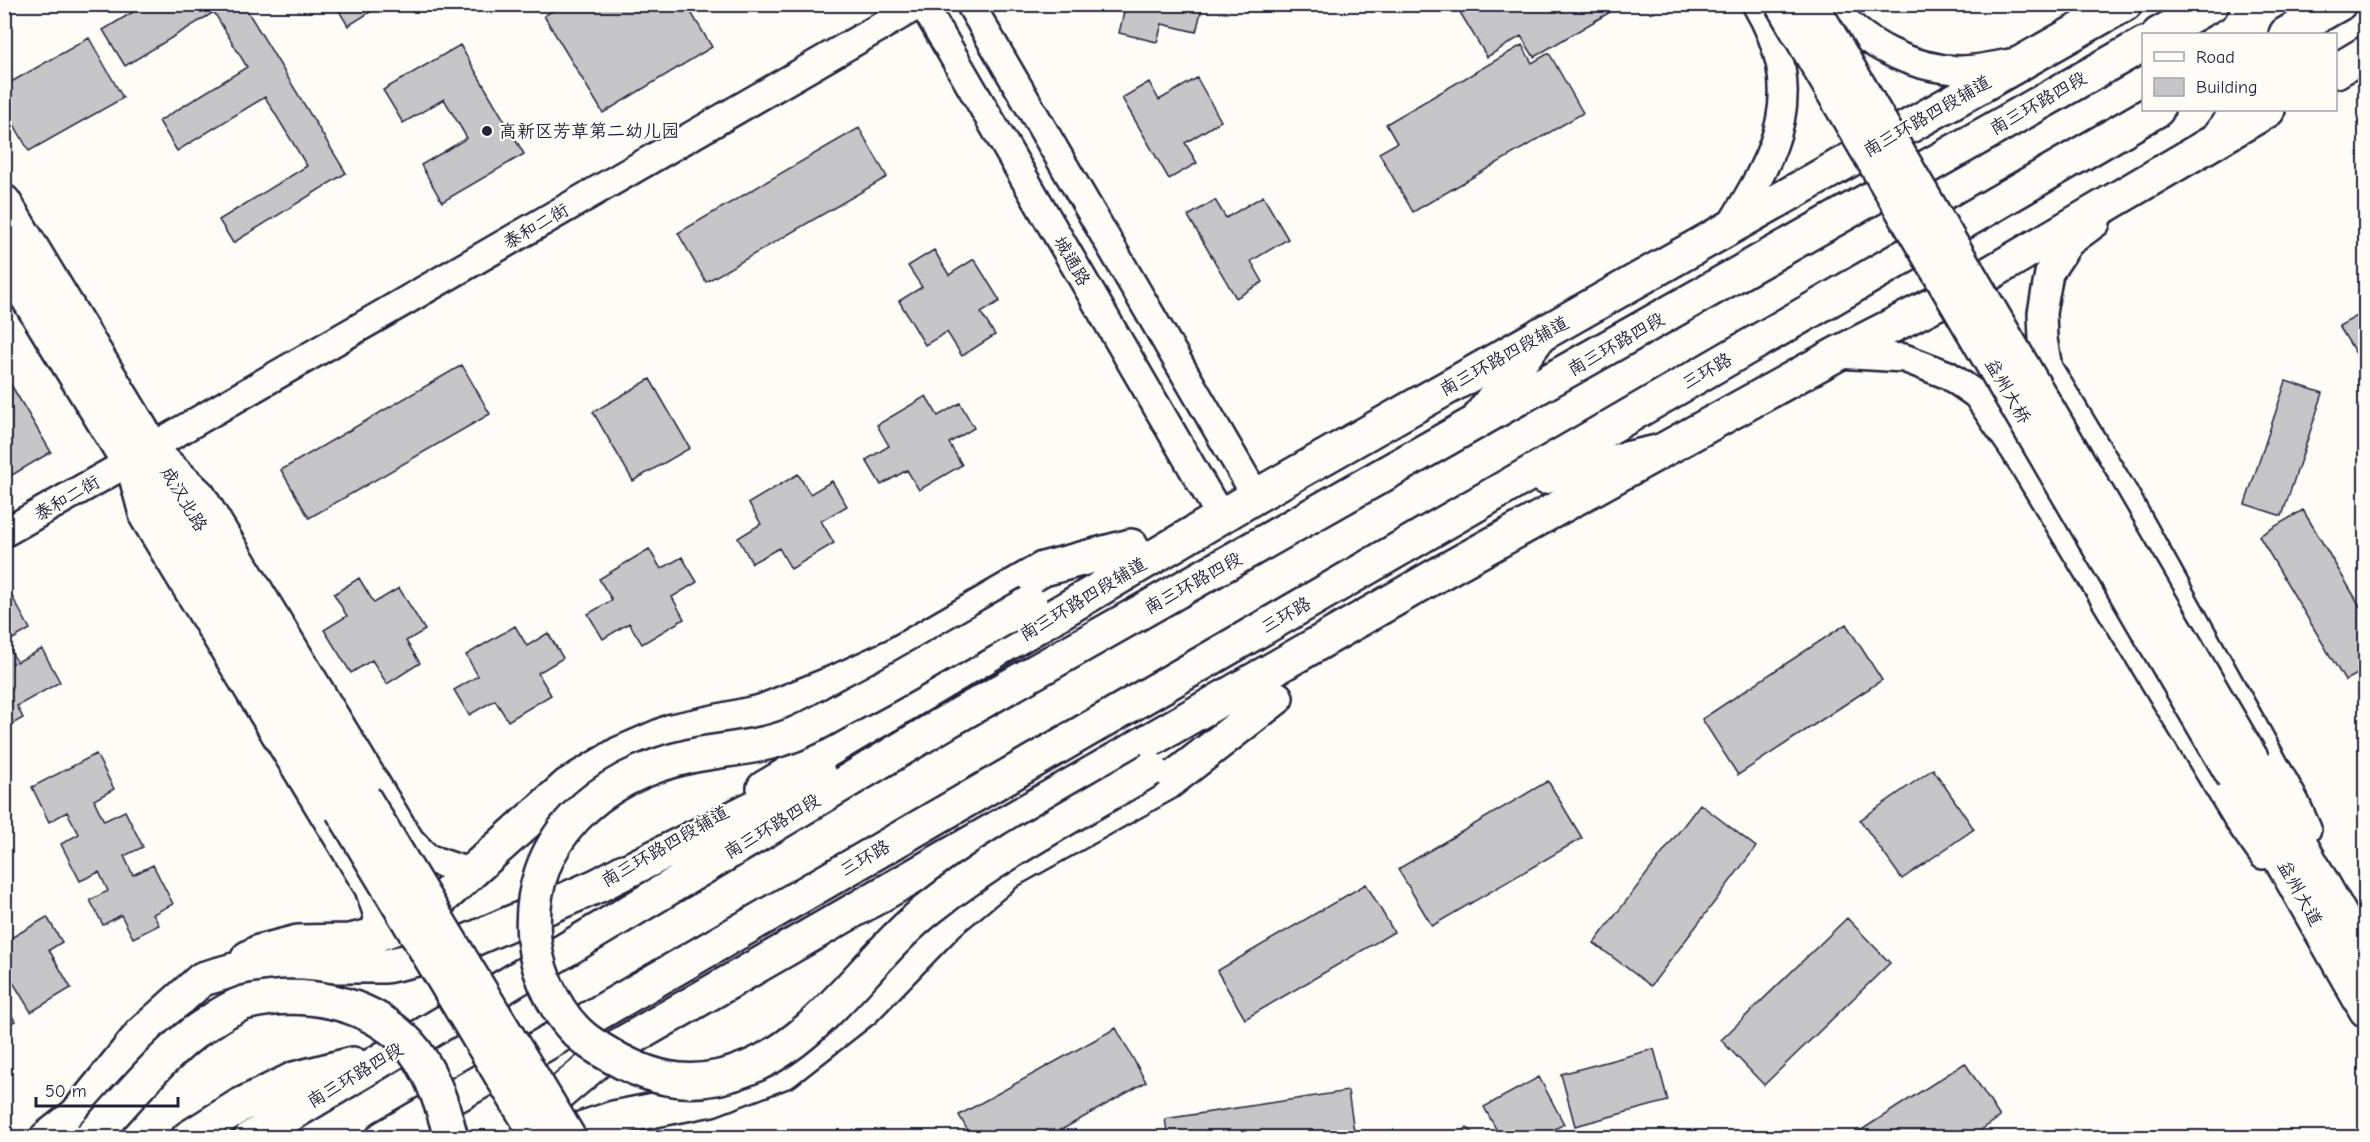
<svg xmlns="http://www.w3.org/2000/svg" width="2370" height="1142" font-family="'Comic Neue','LXGW WenKai TC',sans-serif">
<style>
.building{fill:#c6c6c8;stroke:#22223b;stroke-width:1.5}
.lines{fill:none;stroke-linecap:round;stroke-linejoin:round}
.minor-casing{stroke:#22223b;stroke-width:32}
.major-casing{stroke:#22223b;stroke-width:38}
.highway-casing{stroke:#22223b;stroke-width:38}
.minor{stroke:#fdfcf7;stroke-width:27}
.major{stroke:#fdfcf7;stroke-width:33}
.highway{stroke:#fdfcf7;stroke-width:33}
.major-bridge-casing{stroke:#22223b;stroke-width:38;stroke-linecap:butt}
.major-bridge{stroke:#fdfcf7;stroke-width:33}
.poi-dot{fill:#22223b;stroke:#fdfcf7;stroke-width:2}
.labels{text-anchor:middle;stroke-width:4.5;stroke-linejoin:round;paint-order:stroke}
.street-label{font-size:18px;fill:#22223b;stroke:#fdfcf7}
.poi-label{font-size:18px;fill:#22223b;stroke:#fdfcf7;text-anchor:start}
</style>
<rect width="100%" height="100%" fill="#fdfcf7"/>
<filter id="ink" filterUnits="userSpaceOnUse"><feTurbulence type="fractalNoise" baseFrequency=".0167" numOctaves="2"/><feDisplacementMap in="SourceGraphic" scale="12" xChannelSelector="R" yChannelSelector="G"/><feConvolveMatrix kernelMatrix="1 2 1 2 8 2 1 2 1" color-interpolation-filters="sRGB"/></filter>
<g filter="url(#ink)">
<path class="building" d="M 146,4 L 243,4 L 346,173 L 233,243 L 219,220 L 307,166 L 265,97 L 177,151 L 159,121 L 247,67 L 214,12 L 125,66 L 103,30 Z
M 335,4 L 383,4 L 348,26 Z
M 563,4 L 686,4 L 712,47 L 603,113 L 544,16 Z
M 1126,4 L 1203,4 L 1196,32 L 1162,24 L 1157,42 L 1119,33 Z
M 1455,4 L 1622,4 L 1622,5 L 1534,57 L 1521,36 L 1487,57 Z
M 89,38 L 123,98 L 29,151 L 4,107 L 4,86 Z
M 460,45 L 524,154 L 442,202 L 421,165 L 467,138 L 444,99 L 403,123 L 383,90 Z
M 1522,45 L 1532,63 L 1549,53 L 1583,113 L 1413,212 L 1379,153 L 1397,143 L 1386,124 Z
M 1197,78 L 1221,121 L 1185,143 L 1197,163 L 1169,179 L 1122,98 L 1149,82 L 1159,100 Z
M 859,128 L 887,177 L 706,282 L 678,233 Z
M 1263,196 L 1288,239 L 1251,261 L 1263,282 L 1236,298 L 1188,216 L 1215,200 L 1226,218 Z
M 934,250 L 949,275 L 974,259 L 1000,301 L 981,313 L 995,335 L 962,356 L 947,332 L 925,345 L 899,301 L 922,287 L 908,266 Z
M 2366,311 L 2366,370 L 2339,326 Z
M 462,365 L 490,414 L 309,518 L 281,470 Z
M 4,373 L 51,452 L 7,478 L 4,474 Z
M 650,379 L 690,448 L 633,481 L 593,412 Z
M 2286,381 L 2323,393 L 2282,516 L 2245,504 Z
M 926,396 L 938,416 L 960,403 L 974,428 L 949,443 L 962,465 L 919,490 L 907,470 L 881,485 L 866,460 L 889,446 L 877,425 Z
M 798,474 L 810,494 L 832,481 L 847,506 L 821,521 L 834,543 L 791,569 L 779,548 L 752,563 L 738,538 L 761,524 L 749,503 Z
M 2303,510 L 2366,616 L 2366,669 L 2345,681 L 2259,536 Z
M 649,549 L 661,569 L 682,557 L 697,582 L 672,597 L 684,619 L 642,644 L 629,623 L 603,639 L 588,614 L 612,600 L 599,579 Z
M 359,578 L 374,603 L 399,588 L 425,630 L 406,641 L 420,663 L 387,684 L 372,660 L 351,673 L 324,630 L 347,616 L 334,594 Z
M 9,591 L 30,629 L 6,643 L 17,662 L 42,649 L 60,682 L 17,706 L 23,718 L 7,727 L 4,722 L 4,594 Z
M 1846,624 L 1882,680 L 1738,775 L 1702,719 Z
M 515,626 L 527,646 L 548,633 L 563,658 L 538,673 L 551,695 L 508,721 L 495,700 L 469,715 L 454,690 L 478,676 L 466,655 Z
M 96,754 L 114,789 L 94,800 L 104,821 L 125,811 L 143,847 L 124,856 L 133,875 L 153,865 L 173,904 L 153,914 L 159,925 L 133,938 L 121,915 L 103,925 L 90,900 L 108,891 L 99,872 L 80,881 L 61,844 L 79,834 L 67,812 L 49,822 L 32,787 Z
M 1933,769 L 1974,829 L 1902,879 L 1860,820 Z
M 1548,781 L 1582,838 L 1432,926 L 1398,869 Z
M 1700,804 L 1756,847 L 1651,986 L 1594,943 Z
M 1366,884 L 1394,932 L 1245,1019 L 1217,971 Z
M 47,917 L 62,942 L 49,950 L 71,988 L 31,1012 L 8,974 L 4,976 L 4,942 Z
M 1847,918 L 1890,963 L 1764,1085 L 1721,1040 Z
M 4,1003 L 15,1021 L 4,1027 Z
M 1116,1028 L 1146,1082 L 1047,1138 L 972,1138 L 959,1115 Z
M 1654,1049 L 1668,1101 L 1575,1126 L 1561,1074 Z
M 1965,1063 L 2000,1117 L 1969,1138 L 1849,1138 Z
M 1539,1077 L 1564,1124 L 1539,1138 L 1501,1138 L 1484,1107 Z
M 1348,1091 L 1355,1138 L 1168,1138 L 1165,1119 Z
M 1467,1127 L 1478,1138 L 1457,1138 Z"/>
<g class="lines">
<defs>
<path id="minor" d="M 923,4 L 1221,517
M 970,4 L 1256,496
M 1832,4 C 1859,43 1913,69 1960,70 C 1978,70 1998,65 2015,62
M 2096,223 L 2069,243 L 2049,273 L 2042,313 L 2043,339 L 2048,368 L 2124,494 L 2295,802 L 2307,829
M 1729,228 C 1778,150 1808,93 1756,4
M 1837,354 L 1904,358 L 1948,375 L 1977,395 L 2014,449 L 2241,824 L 2263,855
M 4,533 L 129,462 L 144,518 L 369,889 L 378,916 L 375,935
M 475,870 L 462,870 L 427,858 L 410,840 L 201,494 L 152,447 L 920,4"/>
<path id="major" d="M 2336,71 L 2366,53
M 4,202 L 363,797
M 4,259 L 342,810
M 2254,763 L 2366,960
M 2234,777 L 2366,1010
M 764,788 L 1256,496 L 2125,4
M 248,958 L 259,952 L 298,942 L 350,941 L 375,935 L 419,919 L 568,785 L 619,754 L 672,731 L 761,712 L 838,681 L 895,655 L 1043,569 L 1131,546
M 531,1124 L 561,1092 L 611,1050 L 1444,571 L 1837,354 L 1958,292 L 2268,110
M 47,1138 L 76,1115 L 142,1033 L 202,979 L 234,970 L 329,966 L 386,966 L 436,955 L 599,885 L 624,871
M 553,1138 L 614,1118 L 711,1099 L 785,1071 L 864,1009 L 949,921 L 1009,871 L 1167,783 L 1276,698"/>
<path id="highway" d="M 2159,34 L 2212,4
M 2286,34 L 2339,4
M 2217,139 L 2239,110
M 1481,415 L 1541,334
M 1544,477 L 1657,452
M 599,885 L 819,775
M 188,1138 L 239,1106 L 294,1079 L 353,1064
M 251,1138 L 948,721 L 2144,44
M 383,1138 L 2157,110"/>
</defs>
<use href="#minor" class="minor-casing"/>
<use href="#major" class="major-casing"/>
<use href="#highway" class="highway-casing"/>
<use href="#minor" class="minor"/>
<use href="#major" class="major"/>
<use href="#highway" class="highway"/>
<defs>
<path id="major-bridge" d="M 1782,4 L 2234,777
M 1811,4 L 2254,763
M 1030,603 C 972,636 914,672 854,703 C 833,714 812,728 790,736 C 759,748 723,749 691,756 C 599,776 525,839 534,940 C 538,978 560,1023 592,1044 C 643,1078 689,1093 748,1068 C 822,1038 869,955 931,907 C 999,853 1077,813 1151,769
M 363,797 L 569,1138
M 342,810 L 539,1138
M 91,1138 C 125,1102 167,1048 208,1023 C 218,1016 232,1007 244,1003 C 301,989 366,1000 408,1043 C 431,1067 443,1106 451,1138"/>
</defs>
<use href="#major-bridge" class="major-bridge-casing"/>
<use href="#major-bridge" class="major-bridge"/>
</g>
</g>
<circle class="poi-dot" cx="487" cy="131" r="6"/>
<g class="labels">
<g class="street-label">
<text transform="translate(2038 103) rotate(-30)" y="6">南三环路四段</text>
<text transform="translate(1927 116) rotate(-30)" y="6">南三环路四段辅道</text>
<text transform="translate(536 226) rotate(-30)" y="6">泰和二街</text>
<text transform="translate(1072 261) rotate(60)" y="6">城通路</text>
<text transform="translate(1616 344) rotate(-30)" y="6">南三环路四段</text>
<text transform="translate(1504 356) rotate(-29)" y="6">南三环路四段辅道</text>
<text transform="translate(1707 371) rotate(-30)" y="6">三环路</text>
<text transform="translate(2008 391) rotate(60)" y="6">益州大桥</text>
<text transform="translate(67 498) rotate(-30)" y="6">泰和二街</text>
<text transform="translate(184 499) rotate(59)" y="6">成汉北路</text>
<text transform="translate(1193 583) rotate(-29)" y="6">南三环路四段</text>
<text transform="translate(1083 599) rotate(-31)" y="6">南三环路四段辅道</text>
<text transform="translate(1286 615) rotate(-30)" y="6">三环路</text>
<text transform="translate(772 826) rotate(-31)" y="6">南三环路四段</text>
<text transform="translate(665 846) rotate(-30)" y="6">南三环路四段辅道</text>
<text transform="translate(865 858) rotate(-30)" y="6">三环路</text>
<text transform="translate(2300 893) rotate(61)" y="6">益州大道</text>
<text transform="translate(355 1075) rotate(-31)" y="6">南三环路四段</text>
</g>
<g class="poi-label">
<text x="499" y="137">高新区芳草第二幼儿园</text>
</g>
</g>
<rect width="2370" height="1142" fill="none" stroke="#fdfcf7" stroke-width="24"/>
<rect x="12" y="12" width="2346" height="1118" fill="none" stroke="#22223b" stroke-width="2" filter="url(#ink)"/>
<rect x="2142" y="33" width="195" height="78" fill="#fdfcf7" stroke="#a5a5ac" stroke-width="1.5"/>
<rect x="2154" y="52" width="30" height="9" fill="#fdfcf7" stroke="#a5a5ac" stroke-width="1.5"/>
<text x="2196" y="63" font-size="18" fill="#22223b">Road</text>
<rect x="2154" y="78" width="30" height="18" fill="#c6c6c8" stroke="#a5a5ac" stroke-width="1.5"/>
<text x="2196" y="93" font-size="18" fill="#22223b">Building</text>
<path d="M36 1097v9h142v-9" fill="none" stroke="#22223b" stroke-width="3"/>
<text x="45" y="1097" font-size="18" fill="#22223b" stroke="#fdfcf7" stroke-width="4.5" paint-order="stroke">50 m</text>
</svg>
